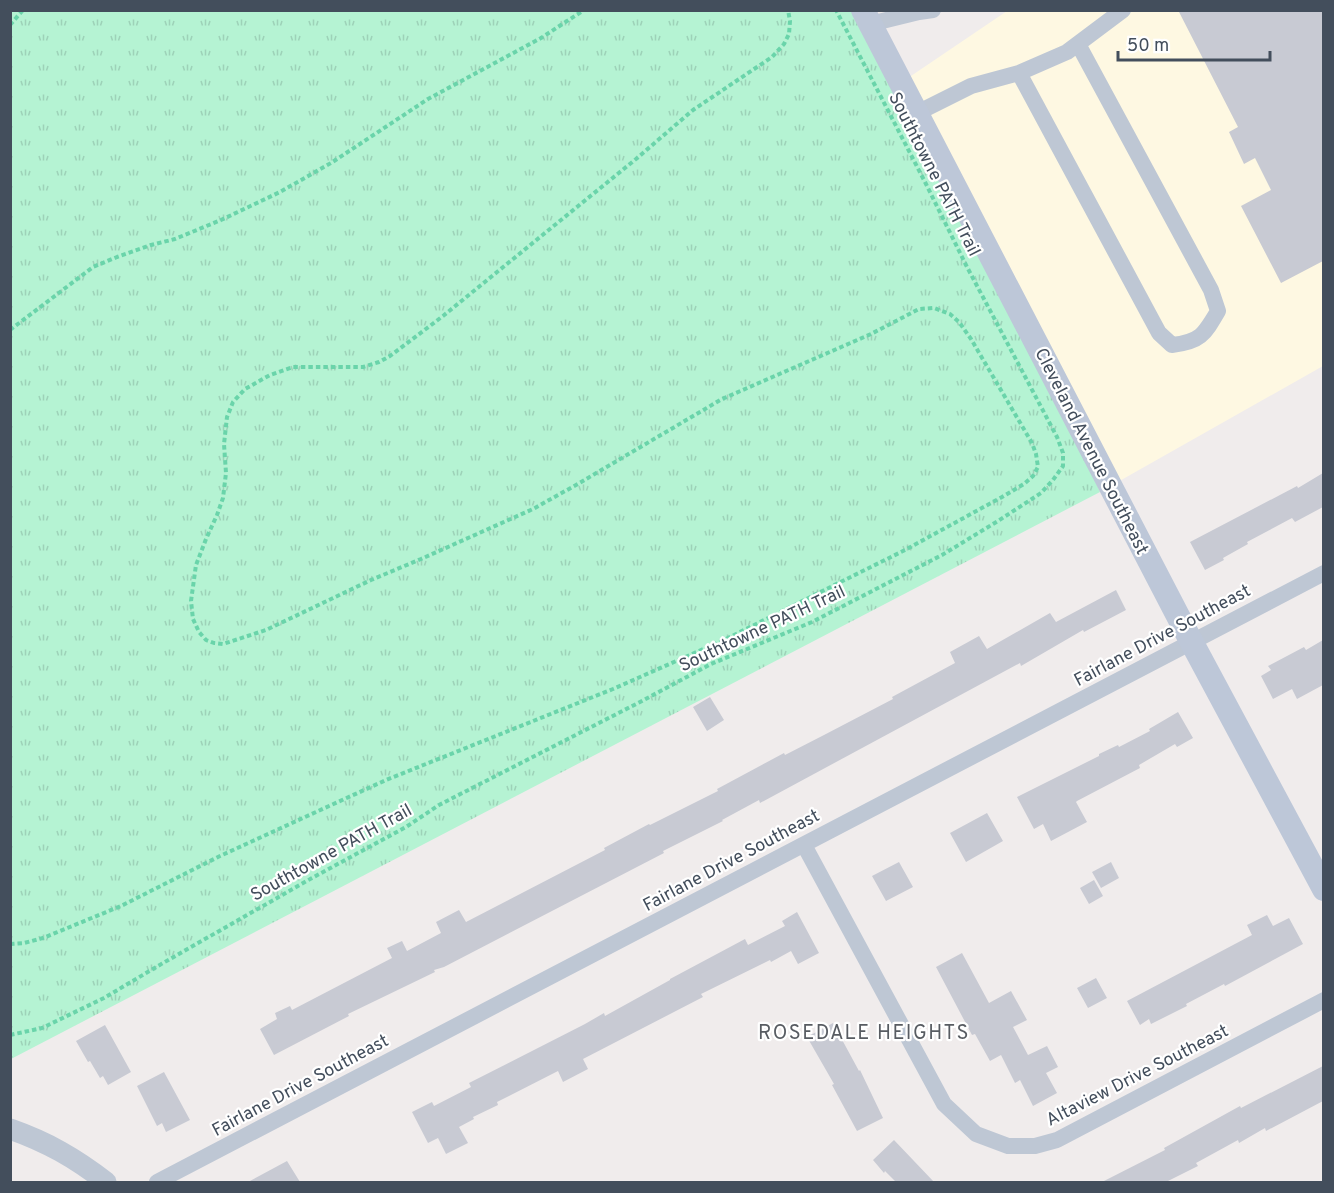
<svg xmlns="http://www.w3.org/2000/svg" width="1334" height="1193" font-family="Overpass,sans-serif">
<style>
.commercial{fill:#fef8e2}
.grass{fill:url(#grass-tufts)}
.building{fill:#c8cad3}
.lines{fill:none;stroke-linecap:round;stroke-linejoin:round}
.path{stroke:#6ad4aa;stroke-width:4;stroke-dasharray:4.5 3;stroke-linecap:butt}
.minor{stroke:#bec7d4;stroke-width:16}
.tertiary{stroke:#bec7d4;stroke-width:21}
.secondary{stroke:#bdc7d8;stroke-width:24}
.labels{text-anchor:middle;stroke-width:4.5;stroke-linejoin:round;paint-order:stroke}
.street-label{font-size:18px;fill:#434e5c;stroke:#fff}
.neighbourhood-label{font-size:20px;letter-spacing:1.5px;fill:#585c62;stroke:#fff}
</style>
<defs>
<pattern id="grass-tufts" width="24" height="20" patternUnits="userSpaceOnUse" patternTransform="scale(1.5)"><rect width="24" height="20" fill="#b5f3d3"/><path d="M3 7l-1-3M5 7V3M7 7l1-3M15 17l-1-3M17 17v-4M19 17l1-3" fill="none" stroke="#9dd2b8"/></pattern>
</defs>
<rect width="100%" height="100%" fill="#f0ecec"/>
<path class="commercial" d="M 1007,11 L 1323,11 L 1323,366 L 1100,492 L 1009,282 L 908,78 Z"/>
<path class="grass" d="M 11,11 L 873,11 L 1009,282 L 1100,492 L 11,1059 Z"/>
<path class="building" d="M 1178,10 L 1323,10 L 1323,261 L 1281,283 L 1241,206 L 1271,190 L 1255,158 L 1244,164 L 1229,132 L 1238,127 Z
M 1323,473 L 1323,507 L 1295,522 L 1292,518 L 1247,542 L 1248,544 L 1223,558 L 1224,560 L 1205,570 L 1190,542 L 1297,486 L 1298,488 Z
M 1116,590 L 1126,610 L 1084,632 L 1083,630 L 1021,666 L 1020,663 L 760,803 L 759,800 L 722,820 L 723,821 L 663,851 L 664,853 L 444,967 L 434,970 L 435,972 L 348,1014 L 349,1016 L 274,1055 L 260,1029 L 277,1019 L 275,1013 L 290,1006 L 292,1010 L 392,958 L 387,948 L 402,941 L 407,951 L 441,933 L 436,922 L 459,910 L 466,922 L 605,850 L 604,848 L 649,824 L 650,825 L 718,791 L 717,789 L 784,753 L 785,755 L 824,735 L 893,699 L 892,697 L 955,663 L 950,652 L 979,636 L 987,649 L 1050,613 L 1056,622 Z
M 1323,640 L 1323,685 L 1297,699 L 1292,689 L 1273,699 L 1261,676 L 1271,670 L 1268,666 L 1304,647 L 1306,650 Z
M 710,697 L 724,720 L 707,731 L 693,707 Z
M 1178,712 L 1193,738 L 1177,747 L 1175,744 L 1139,765 L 1140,768 L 1077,801 L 1076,802 L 1087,822 L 1051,841 L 1043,824 L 1034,829 L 1017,797 L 1099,756 L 1099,754 L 1118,745 L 1119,747 L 1150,731 L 1149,729 Z
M 987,813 L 1003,841 L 966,862 L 950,833 Z
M 899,862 L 913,887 L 886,901 L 872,876 Z
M 1111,862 L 1119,878 L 1101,888 L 1092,872 Z
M 1094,880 L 1103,896 L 1089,904 L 1080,888 Z
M 797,912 L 819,953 L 798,964 L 791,951 L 771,962 L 770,960 L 701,994 L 703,997 L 583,1059 L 588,1069 L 563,1082 L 558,1071 L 497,1102 L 498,1105 L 473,1117 L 474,1119 L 459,1127 L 468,1143 L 446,1154 L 438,1138 L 428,1143 L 412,1112 L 432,1102 L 434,1106 L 471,1087 L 469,1083 L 585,1024 L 604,1013 L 605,1016 L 670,980 L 670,979 L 745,939 L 748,945 L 785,926 L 782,921 Z
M 1267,915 L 1273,926 L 1289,918 L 1303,944 L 1225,986 L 1224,984 L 1186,1004 L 1187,1006 L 1151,1024 L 1149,1019 L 1140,1025 L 1127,1001 L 1252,935 L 1247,925 Z
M 962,953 L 989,1003 L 1011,991 L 1027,1020 L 1013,1027 L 1028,1055 L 1047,1046 L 1058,1067 L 1046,1073 L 1057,1093 L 1033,1106 L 1020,1080 L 1015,1083 L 1001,1055 L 990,1061 L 975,1034 L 972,1035 L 936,967 Z
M 1096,978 L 1107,998 L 1088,1008 L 1077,988 Z
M 833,1023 L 859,1071 L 860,1070 L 883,1118 L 857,1131 L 832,1085 L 834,1084 L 807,1037 Z
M 105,1025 L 131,1072 L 108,1085 L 103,1076 L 100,1078 L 90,1061 L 88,1062 L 76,1041 Z
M 1323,1066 L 1323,1101 L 1266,1131 L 1265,1128 L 1239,1143 L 1238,1140 L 1196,1163 L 1198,1166 L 1166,1182 L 1102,1182 L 1165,1150 L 1164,1148 L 1240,1106 L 1241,1108 Z
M 164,1072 L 190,1120 L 166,1132 L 162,1123 L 157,1126 L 137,1086 Z
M 894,1140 L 934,1182 L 896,1182 L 885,1171 L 884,1173 L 873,1160 Z
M 287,1161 L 300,1182 L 248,1182 Z"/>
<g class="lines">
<path class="path" d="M 10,25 L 23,10
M 10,330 L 93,267 L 117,257 L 151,245 L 175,239 L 221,220 L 280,192 L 331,163 L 428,99 L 541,38 L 584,10
M 10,944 L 24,943 L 43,938 L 121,906 L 220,856 L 386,780 L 613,689 L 726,639 L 905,550 L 1002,497 L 1024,484 L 1033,476 L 1038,467 L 1036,454 L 1032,443 L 971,339 L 959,322 L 950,314 L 934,308 L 919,309 L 871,334 L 722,399 L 576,485 L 533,509 L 421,559 L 371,580 L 266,630 L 223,644 L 214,643 L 206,640 L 199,632 L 193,619 L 191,601 L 196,565 L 206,539 L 217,515 L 223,498 L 226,473 L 224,444 L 227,417 L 233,402 L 245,389 L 270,375 L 293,367 L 363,367 L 379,362 L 390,356 L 443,316 L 636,159 L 693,110 L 772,57 L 784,44 L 789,34 L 790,21 L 788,10
M 10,1035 L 42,1028 L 104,998 L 163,963 L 312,878 L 406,827 L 439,805 L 640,702 L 711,664 L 812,622 L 942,555 L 998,521 L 1041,493 L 1053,480 L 1063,466 L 1063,453 L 1057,437 L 966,265 L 925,182 L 836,10"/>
<path class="minor" d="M 870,24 L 919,12 L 933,10
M 1019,73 L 1159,333 L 1172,345 C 1200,342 1204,335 1218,311 L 1211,290 L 1078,44
M 917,113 L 971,86 L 1019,73 L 1067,52 L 1123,10
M 804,845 L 944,1104 L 976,1134 L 1008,1146 L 1035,1146 L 1057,1140 L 1324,1000
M 157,1182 L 1324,573"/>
<path class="tertiary" d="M 10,1129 C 47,1142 75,1158 106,1182"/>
<path class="secondary" d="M 863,10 L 1191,641 L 1324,889"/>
</g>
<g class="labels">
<g class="street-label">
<text transform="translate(935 174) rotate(63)" y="6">Southtowne PATH Trail</text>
<text transform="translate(1092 451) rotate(63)" y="6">Cleveland Avenue Southeast</text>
<text transform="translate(762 628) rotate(-25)" y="6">Southtowne PATH Trail</text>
<text transform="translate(1162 635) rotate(-28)" y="6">Fairlane Drive Southeast</text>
<text transform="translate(331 852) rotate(-29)" y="6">Southtowne PATH Trail</text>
<text transform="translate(731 860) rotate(-28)" y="6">Fairlane Drive Southeast</text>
<text transform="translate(1137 1075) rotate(-27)" y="6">Altaview Drive Southeast</text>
<text transform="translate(300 1085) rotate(-28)" y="6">Fairlane Drive Southeast</text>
</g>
<g class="neighbourhood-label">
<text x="864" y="1039">ROSEDALE HEIGHTS</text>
</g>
</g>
<rect width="1334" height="1193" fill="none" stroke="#434e5c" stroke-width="24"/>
<path d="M1118 51v9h152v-9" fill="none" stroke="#434e5c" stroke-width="3"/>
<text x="1127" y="51" font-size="18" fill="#434e5c" stroke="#ffffff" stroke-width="4.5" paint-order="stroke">50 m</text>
</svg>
